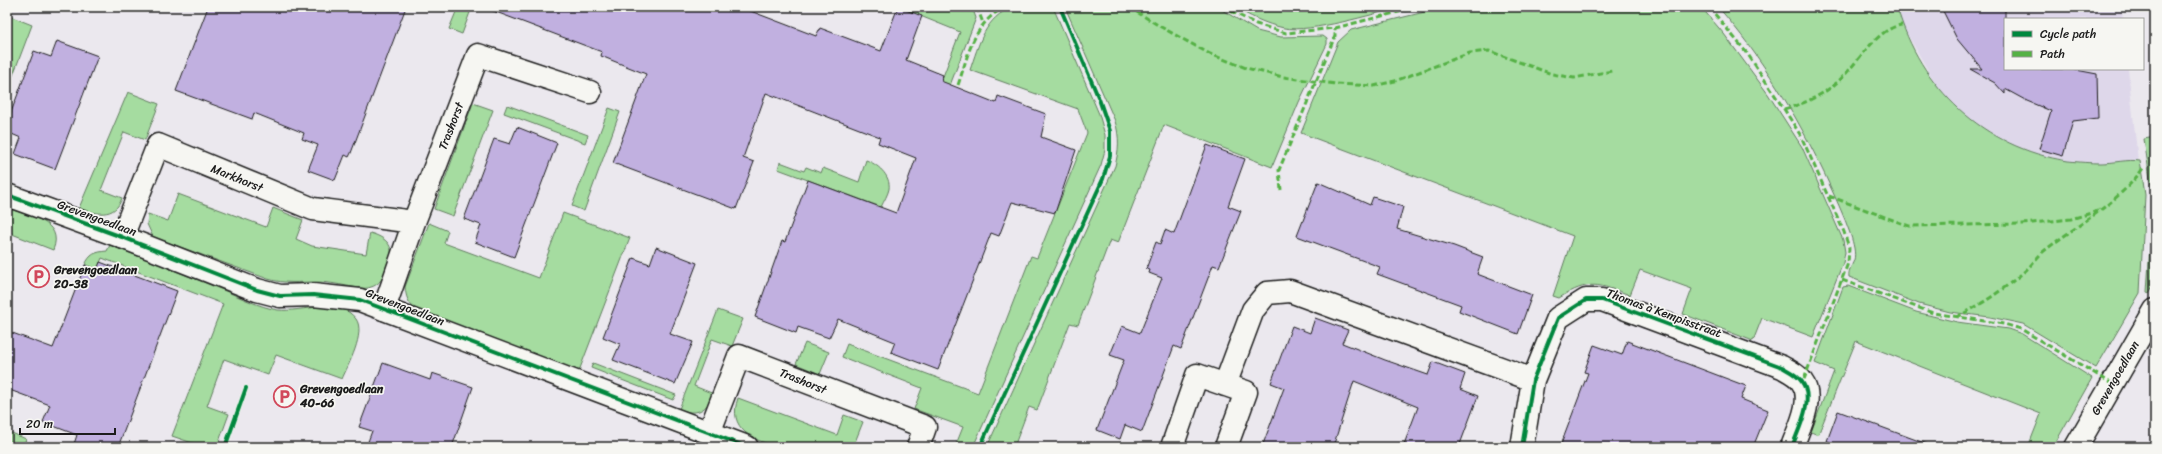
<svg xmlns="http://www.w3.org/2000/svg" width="2162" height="454" font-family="Sriracha,sans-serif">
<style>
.built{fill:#ded7ea}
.green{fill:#a5dca0;stroke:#607c5e}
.building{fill:#c1b0e0;stroke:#1c1c1c}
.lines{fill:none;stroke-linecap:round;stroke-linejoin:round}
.minor-casing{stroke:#1c1c1c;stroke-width:25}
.tertiary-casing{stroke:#1c1c1c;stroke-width:25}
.minor{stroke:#f6f6f2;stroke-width:22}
.tertiary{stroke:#f6f6f2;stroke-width:22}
.quiet{stroke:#55b145;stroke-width:3;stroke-dasharray:6 3;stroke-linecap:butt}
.cycleway-casing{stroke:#f6f6f2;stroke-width:6}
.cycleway{stroke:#00873e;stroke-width:4}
.labels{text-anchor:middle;stroke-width:3.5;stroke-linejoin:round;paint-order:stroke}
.street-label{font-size:12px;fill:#1c1c1c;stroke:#f6f6f2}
.poi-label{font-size:12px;font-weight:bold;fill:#1c1c1c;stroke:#f6f6f2;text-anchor:start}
</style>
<rect width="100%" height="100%" fill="#ebe8ee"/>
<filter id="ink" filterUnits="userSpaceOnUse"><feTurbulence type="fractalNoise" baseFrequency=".025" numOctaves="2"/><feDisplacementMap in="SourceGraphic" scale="8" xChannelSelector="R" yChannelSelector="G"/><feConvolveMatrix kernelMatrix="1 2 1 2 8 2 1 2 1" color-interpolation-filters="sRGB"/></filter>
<g filter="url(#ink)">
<path class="built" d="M 1897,7 L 2121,7 L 2123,19 L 2005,19 L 2005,69 L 2128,69 L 2138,161 L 2100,163 L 2068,161 L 2037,154 L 2014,146 L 1985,130 L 1957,109 L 1938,88 L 1902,25 Z"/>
<path class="green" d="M 458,7 L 472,7 L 462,34 L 449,29 Z
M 898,7 L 972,7 L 976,18 L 935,124 L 926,121 L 960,32 Z
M 1013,7 L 1053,7 L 1099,114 L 1105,135 L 1105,150 L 1101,165 L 973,447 L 955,447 L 963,427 L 914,409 L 922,388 L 842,357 L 847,344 L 978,393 L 1031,256 L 1037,258 L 1087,133 L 1078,109 L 970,70 C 979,44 985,17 1013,7 Z
M 1065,7 L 1217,7 L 1257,31 L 1281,37 L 1323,36 L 1327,39 L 1327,44 L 1299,102 L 1272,167 L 1164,125 L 1118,243 L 1110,240 L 1078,325 L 1070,323 L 1037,410 L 1029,407 L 1014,447 L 987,447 L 1115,166 C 1119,150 1120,138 1115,121 Z
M 1233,7 L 1401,7 C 1373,14 1311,33 1284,28 C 1265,24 1250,16 1233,7 Z
M 1445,7 L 1701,7 L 1724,34 L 1768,94 L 1802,147 L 1843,240 L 1845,252 L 1843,263 L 1813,337 L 1762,318 L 1753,341 L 1683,314 L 1692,289 L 1640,270 L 1630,295 C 1598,284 1590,279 1559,298 L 1553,296 L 1573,236 L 1301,133 L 1338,42 L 1351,30 Z
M 1718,7 L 1897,7 C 1920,88 1984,148 2068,161 C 2078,162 2090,163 2101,163 C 2114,163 2128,159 2140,161 L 2145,195 L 2140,293 L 2096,368 L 2023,324 L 1990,317 L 1950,312 L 1919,304 L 1849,277 C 1848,270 1852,266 1854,260 C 1856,253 1853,243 1851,236 C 1844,215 1834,195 1825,175 C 1796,114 1762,57 1718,7 Z
M 7,15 L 32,25 L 7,91 Z
M 128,92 L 159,104 L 145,140 L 124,132 L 101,190 L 122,198 C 115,219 95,214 79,208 Z
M 473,103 L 493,110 L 453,216 L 434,209 Z
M 507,105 L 588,135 L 585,143 L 504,113 Z
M 609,108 L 620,112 L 584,211 L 572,206 Z
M 2155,137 L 2155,282 L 2149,293 L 2147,292 L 2153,199 L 2144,139 Z
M 866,160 C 877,164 891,175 889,189 C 888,194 884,201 881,207 L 778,169 L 780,162 L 804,171 L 806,167 L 821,173 L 823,168 L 859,182 Z
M 178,194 L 266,227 L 273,208 L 303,220 L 296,239 L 312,246 L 366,254 L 370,233 C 391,239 396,250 387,269 C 384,277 379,285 371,287 C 364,290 355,287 347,286 C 337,284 326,282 316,282 C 299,282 285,284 268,279 L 153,237 L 147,224 L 148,214 L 168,221 Z
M 7,208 C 27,215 65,221 53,250 L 7,232 Z
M 563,213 L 630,238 L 579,371 L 416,310 C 408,303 406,297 405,287 L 429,223 L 448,231 L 444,243 L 539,278 Z
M 110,245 C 148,260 186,275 223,290 C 240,297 259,307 278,310 C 302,313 339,296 356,319 C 366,333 348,365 342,379 L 276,355 L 268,375 L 224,359 L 207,406 L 229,414 L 217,447 L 204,447 L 172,436 L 223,304 L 102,258 L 97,270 L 85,265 C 90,254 95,252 107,251 Z
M 1848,286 L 1916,312 L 1957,322 L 2008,329 L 2022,334 L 2092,378 L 2053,447 L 2028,447 L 2041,414 L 1856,341 L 1818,435 L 1811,432 L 1834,371 L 1815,363 L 1843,287 Z
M 718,310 L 743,319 L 732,346 L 712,339 L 694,386 L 714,394 C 706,411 697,416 679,409 Z
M 805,343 L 829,352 L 820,374 L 796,364 Z
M 593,363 L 676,395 L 673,400 L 591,368 Z
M 738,398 L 837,435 L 844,415 L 863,422 L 855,442 L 869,447 C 849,447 828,447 808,447 C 799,447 788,449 780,447 C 753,441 727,429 738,398 Z
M 7,431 L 26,439 L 24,444 L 32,447 L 7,447 Z"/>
<path class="building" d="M 208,7 L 406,7 L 351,153 L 349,157 L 345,155 L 335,180 L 308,170 L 318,145 L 302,139 L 304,133 L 254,113 L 252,119 L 176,91 Z
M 489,7 L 740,7 L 816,36 L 820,28 L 881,51 L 898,7 L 922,16 L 906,60 L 943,75 L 941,81 L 996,103 L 998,96 L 1046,114 L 1041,137 L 1076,150 L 1055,213 L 1012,202 L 999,236 L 991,233 L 938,370 L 891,352 L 895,342 L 838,319 L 829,338 L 798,327 L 796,333 L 755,317 L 782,241 L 785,242 L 808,180 L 896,213 L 916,158 L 878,143 L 880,137 L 766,93 L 743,158 L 754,162 L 736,209 L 613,163 L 646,74 L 601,56 L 602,52 L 488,9 Z
M 1941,7 L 2005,7 L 2005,69 L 2071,69 L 2097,74 L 2098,118 L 2073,121 L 2063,156 L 2039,149 L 2051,111 L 2027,101 L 2005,89 L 2005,94 L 1995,83 L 1970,69 L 1982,69 L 1957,39 Z
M 57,41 L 98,56 L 55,169 L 15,154 L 21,138 L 7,132 L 7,123 L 34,51 L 51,57 Z
M 517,127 L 557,143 L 514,257 L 475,242 L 481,225 L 464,219 L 494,139 L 510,144 Z
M 1207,145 L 1245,159 L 1228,206 L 1241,211 L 1219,267 L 1213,265 L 1181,349 L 1174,346 L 1142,432 L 1125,425 L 1120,439 L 1097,430 L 1124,360 L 1110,355 L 1122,326 L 1140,333 L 1162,278 L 1149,273 L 1150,270 L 1146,269 L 1156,242 L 1160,244 L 1165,230 L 1174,234 Z
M 1318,182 L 1370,205 L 1373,197 L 1403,207 L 1397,229 L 1454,246 L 1483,257 L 1477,274 L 1532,295 L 1518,334 L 1459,311 L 1461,305 L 1377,274 L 1380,267 L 1297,236 Z
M 656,247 L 697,263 L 670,334 L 693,342 L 675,384 L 613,360 L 620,344 L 603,337 L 633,258 L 650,264 Z
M 100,262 L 177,291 L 118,447 L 73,447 L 77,435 L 43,422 L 50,405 L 7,389 L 7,331 L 53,348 L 85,265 L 97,270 Z
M 1315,318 L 1348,330 L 1342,343 L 1385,360 L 1428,375 L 1433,362 L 1465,374 L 1460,389 L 1478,396 L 1459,447 L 1403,447 L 1418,407 L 1354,381 L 1333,447 L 1262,447 L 1284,388 L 1271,383 L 1292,326 L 1310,333 Z
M 1627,341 L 1746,386 L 1741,399 L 1768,410 L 1753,447 L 1560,447 L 1588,373 L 1584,372 L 1594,345 L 1622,355 Z
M 383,363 L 430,380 L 432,373 L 473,387 L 452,447 L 366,447 L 372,431 L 359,427 Z
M 1838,411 L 1927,444 L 1926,447 L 1844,447 L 1827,441 Z"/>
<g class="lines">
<defs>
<path id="minor" d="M 122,237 L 158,145 L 313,209 L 414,222
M 384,309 L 414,222 L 478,55 L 590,92
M 1225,385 L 1253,310 L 1267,293 L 1290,291 L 1533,380
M 709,433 L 739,356 L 925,427 L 918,447
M 1172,447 L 1197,375 L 1246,392 L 1226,447
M 1522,447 L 1533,380 L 1558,318 L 1586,300 L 1602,300 L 1782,367 C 1789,371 1798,375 1802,382 C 1815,399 1798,430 1792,447"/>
<path id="tertiary" d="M 7,195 L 122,237 L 257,290 L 280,296 L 313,295 L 360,300 L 747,447
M 2076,447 L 2155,310"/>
</defs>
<use href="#minor" class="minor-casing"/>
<use href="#tertiary" class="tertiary-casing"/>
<use href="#minor" class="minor"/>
<use href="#tertiary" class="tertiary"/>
<path class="quiet" d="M 977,7 L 983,23
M 1129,7 L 1161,27 L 1210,54 L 1246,68 L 1283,77 L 1336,84 L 1374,86 L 1395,81 L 1470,53 L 1489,51 L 1552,74 L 1574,78 L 1612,71
M 1223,7 L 1256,24 L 1286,33 L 1335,28 L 1418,7
M 1709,7 L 1747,53 L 1784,109 L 1801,136 L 1844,232 L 1849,248 L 1848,263 L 1803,382
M 958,85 C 969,53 972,26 1004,7
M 1784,109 C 1803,104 1819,97 1834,85 C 1855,69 1875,28 1902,25
M 1281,190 L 1279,170 L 1335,36 L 1335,28
M 1829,196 L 1909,226 L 2023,224 L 2071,219 L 2098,211
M 1842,280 L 1933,313 L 2004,324 L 2021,329 L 2111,383
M 1956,317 C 1982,305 2004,289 2025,271 C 2032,265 2037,257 2044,251 C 2078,224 2119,203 2144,167"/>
<defs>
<path id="cycleway" d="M 7,195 L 122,237 L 257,290 L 280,296 L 313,295 L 360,300 L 747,447
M 225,447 L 246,388
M 980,447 L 1103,179 L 1110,156 L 1110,131 L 1099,99 L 1060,7
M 1522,447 L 1533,380 L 1558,318 L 1586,300 L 1602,300 L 1782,367 C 1789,371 1798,375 1802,382 C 1815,399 1798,430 1792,447"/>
</defs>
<use href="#cycleway" class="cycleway-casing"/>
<use href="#cycleway" class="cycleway"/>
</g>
</g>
<defs>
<symbol id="parking-ring" viewBox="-11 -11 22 22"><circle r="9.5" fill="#f6f6f2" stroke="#d1495b" stroke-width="1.5"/><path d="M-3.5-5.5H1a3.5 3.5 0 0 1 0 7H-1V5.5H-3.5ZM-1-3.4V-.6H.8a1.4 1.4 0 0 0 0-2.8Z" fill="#d1495b"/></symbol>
</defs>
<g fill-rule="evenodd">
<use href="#parking-ring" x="26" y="264" width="25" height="25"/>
<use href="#parking-ring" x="272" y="384" width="25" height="25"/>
</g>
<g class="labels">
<g class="street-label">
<text transform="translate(451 126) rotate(-69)" y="4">Trashorst</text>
<text transform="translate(237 178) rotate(22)" y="4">Markhorst</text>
<text transform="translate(97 218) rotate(20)" y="4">Grevengoedlaan</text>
<text transform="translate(405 307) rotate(21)" y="4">Grevengoedlaan</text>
<text transform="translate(1664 313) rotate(20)" y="4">Thomas à Kempisstraat</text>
<text transform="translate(2115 378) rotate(-60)" y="4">Grevengoedlaan</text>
<text transform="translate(803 381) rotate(22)" y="4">Trashorst</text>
</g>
<g class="poi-label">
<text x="54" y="274">Grevengoedlaan<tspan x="54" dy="14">20-38</tspan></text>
<text x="300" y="393">Grevengoedlaan<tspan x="300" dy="14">40-66</tspan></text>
</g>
</g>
<rect width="2162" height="454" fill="none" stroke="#f6f6f2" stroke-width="24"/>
<rect x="12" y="12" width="2138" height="430" fill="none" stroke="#1c1c1c" stroke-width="1.5" filter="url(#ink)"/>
<rect x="2004" y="18" width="140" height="52" fill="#f6f6f2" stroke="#9f9f9c"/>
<rect x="2012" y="31" width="20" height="6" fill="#00873e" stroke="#9f9f9c"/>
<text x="2040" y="38" font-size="12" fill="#1c1c1c">Cycle path</text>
<rect x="2012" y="51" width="20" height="6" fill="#55b145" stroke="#9f9f9c"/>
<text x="2040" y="58" font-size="12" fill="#1c1c1c">Path</text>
<path d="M20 428v6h95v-6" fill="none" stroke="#1c1c1c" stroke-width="2"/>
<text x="26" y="428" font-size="12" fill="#1c1c1c" stroke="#f6f6f2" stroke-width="3" paint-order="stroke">20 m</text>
</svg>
